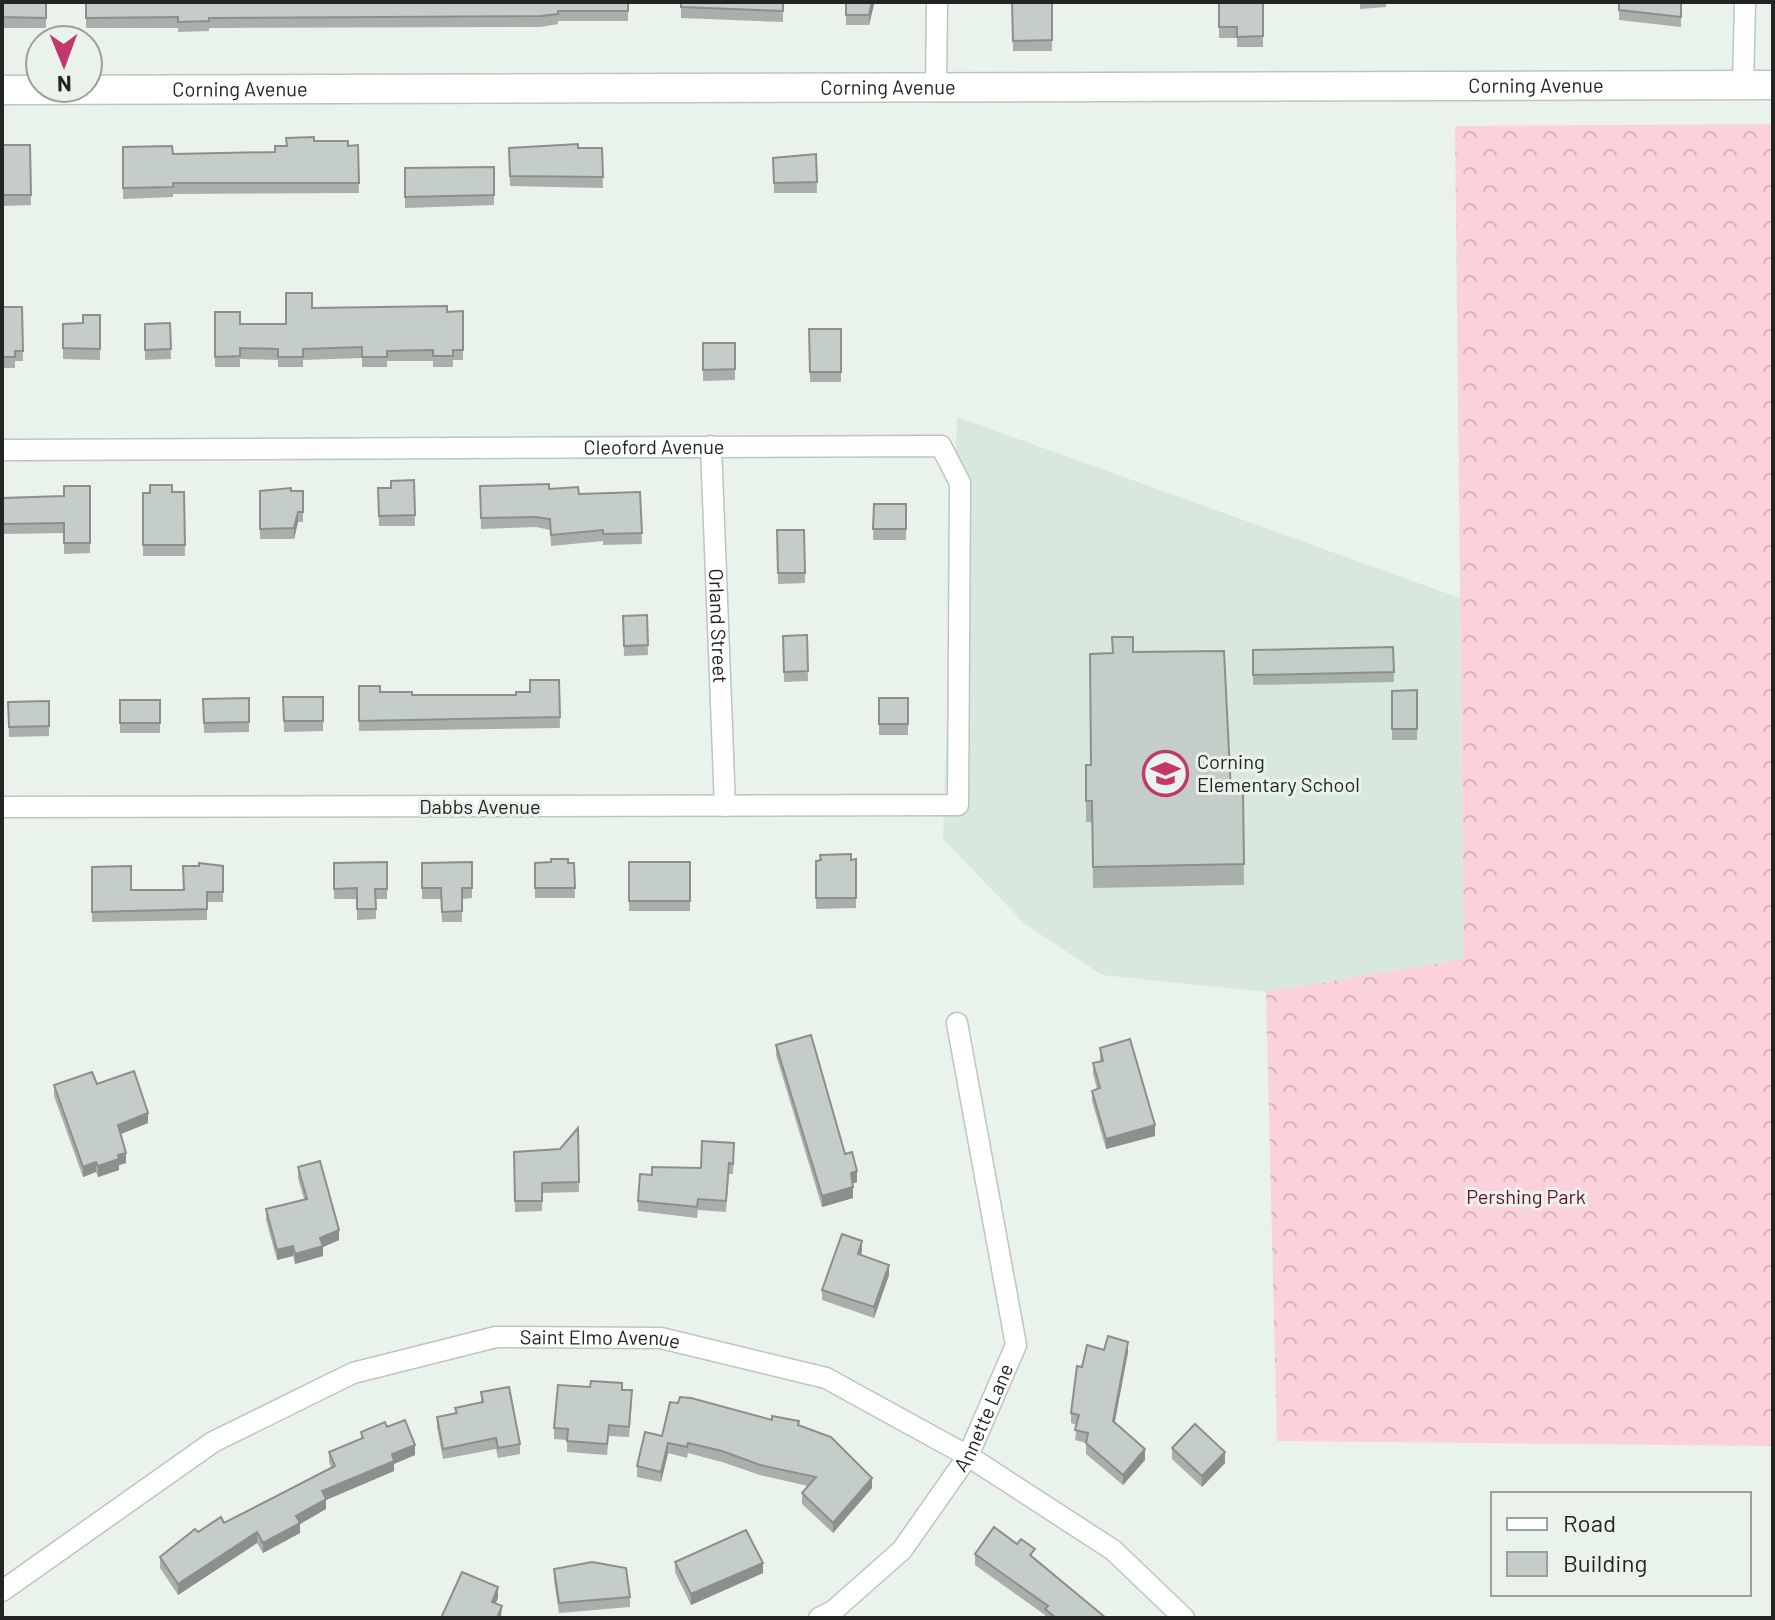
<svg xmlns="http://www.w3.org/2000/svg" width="1775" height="1620" font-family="Barlow,sans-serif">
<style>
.built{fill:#d8e8dd}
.forest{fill:url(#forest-crowns)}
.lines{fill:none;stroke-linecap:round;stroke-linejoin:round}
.street-casing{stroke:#bdc5bf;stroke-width:23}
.secondary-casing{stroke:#bdc5bf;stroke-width:31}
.street{stroke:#fff;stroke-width:20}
.secondary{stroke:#fff;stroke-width:28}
.wall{fill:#a9b0ac}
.shaded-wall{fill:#8a908c}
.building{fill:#c5cdc8;stroke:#8a908c;stroke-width:2}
.labels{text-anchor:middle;stroke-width:6;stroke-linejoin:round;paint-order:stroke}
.street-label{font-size:20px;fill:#222523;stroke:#eaf2ec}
.poi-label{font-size:20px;fill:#222523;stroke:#eaf2ec;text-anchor:start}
.park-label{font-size:20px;fill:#650e32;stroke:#eaf2ec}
</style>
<defs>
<pattern id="forest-crowns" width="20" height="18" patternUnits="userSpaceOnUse" patternTransform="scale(2)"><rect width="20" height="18" fill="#fbd2dc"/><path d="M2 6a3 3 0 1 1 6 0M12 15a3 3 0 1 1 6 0" fill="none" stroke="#d7b4bc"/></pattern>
</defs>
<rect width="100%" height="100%" fill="#eaf2ec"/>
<path class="built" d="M 957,417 L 1460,598 L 1464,959 L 1266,992 L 1102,975 L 1025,924 L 943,839 Z"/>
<path class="forest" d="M 1773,124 L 1773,1446 L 1277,1441 L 1266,992 L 1464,959 L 1455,126 Z"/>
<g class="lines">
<defs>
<g id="street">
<path d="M 1743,86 L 1745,2"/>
<path d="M 936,91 L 937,2"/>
<path id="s1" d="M 711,446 L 725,806"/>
<path id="s2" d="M 2,450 L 941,446 L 960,483 L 958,805 L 2,807"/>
<path id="s3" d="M 2,1591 L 213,1442 L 353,1373 L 496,1337 L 661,1338 L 826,1378 L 968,1456 L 1113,1550 L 1184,1618"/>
<path id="s4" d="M 819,1618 L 833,1611 L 902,1550 L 968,1456 L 1016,1345 L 957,1023"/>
</g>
<g id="secondary">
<path id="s5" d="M 2,90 L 1773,85"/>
</g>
</defs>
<use href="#street" class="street-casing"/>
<use href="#secondary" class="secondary-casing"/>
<use href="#street" class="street"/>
<use href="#secondary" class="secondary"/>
</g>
<path class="wall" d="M 2,2 L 46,2 L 46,28 L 2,28 Z
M 86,2 L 628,2 L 628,21 L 558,21 L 558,24 L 541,27 L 209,28 L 209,31 L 178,32 L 178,28 L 86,28 Z
M 681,2 L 783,2 L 783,22 L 681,18 Z
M 846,2 L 874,2 L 869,25 L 846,25 Z
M 1012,2 L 1052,2 L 1052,51 L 1013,51 Z
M 1219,2 L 1263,2 L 1263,47 L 1237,47 L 1237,38 L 1219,38 Z
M 1360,2 L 1386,2 L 1386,7 L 1360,9 Z
M 1619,2 L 1681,2 L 1681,27 L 1619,20 Z
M 314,141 L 348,146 L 358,145 L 359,193 L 173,194 L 173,197 L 123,199 L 123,147 L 173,154 L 275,152 L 287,146 Z
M 2,145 L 30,145 L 31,205 L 2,206 Z
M 509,148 L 602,148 L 603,188 L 510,186 Z
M 816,154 L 817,193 L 774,193 L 773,158 Z
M 494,167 L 494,205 L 405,208 L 405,168 Z
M 2,307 L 22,307 L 23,361 L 15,361 L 15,368 L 2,368 Z
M 312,308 L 463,311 L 463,360 L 453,360 L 453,367 L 433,367 L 433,361 L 387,361 L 387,367 L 362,367 L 362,358 L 303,360 L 303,367 L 278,367 L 278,360 L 240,359 L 240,367 L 215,367 L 215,312 L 240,324 L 286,324 Z
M 100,315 L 100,360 L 63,359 L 63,324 L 83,323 Z
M 170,323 L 171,359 L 145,360 L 145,324 Z
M 809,329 L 841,329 L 841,382 L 810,382 Z
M 703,343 L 735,343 L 735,380 L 703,381 Z
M 414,480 L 415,526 L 379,526 L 378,488 L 391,488 Z
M 90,486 L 90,553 L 64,554 L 64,533 L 2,534 L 2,498 L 64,496 Z
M 480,486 L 549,489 L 579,494 L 640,492 L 642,544 L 603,545 L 603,541 L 551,546 L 550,530 L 536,527 L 481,529 Z
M 260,491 L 303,491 L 303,522 L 298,522 L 294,539 L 260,539 Z
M 184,492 L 185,556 L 143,556 L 143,493 Z
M 874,504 L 906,504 L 906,540 L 873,540 Z
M 777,530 L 804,530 L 805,583 L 778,584 Z
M 647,615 L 648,655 L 624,656 L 623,616 Z
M 807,635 L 808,681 L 784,682 L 783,636 Z
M 1393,647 L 1394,682 L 1253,685 L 1253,650 Z
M 1133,652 L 1231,792 L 1243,791 L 1244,885 L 1093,888 L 1092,822 L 1086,822 L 1086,786 L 1091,765 Z
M 559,680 L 560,728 L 359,731 L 359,686 L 380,692 L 412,695 L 516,695 L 530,692 Z
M 1417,690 L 1417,740 L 1392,740 L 1392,691 Z
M 283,697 L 323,697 L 323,731 L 284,732 Z
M 249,698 L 249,732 L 204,733 L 203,699 Z
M 879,698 L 908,698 L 908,735 L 879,735 Z
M 120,700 L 160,700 L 160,733 L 120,733 Z
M 49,701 L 49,736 L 9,737 L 8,702 Z
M 856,859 L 856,908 L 816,909 L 816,861 Z
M 387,862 L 387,899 L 376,899 L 376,919 L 357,920 L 357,899 L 334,899 L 334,863 Z
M 472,862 L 472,898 L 462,899 L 462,922 L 442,922 L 441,899 L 422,899 L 422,863 Z
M 629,862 L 690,862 L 690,911 L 629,911 Z
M 535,863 L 574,863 L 575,898 L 535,898 Z
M 223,866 L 223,902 L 207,902 L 207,920 L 92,922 L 92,867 L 131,890 L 184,890 Z
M 776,1045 L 845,1154 L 857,1182 L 853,1183 L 853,1198 L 822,1207 L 776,1055 Z
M 1100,1048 L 1155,1136 L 1106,1149 L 1092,1101 L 1092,1091 L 1097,1089 L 1093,1074 L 1093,1063 L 1100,1061 Z
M 97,1084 L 148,1123 L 121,1134 L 126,1163 L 119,1165 L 119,1170 L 98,1177 L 96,1172 L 83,1177 L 54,1096 L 54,1085 Z
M 578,1128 L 579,1192 L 542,1193 L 542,1211 L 515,1212 L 514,1152 L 560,1149 Z
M 734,1143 L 733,1174 L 729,1174 L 726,1212 L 698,1210 L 697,1218 L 638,1211 L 638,1201 L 652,1175 L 701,1168 Z
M 298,1167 L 339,1240 L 323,1247 L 323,1256 L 295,1264 L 293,1256 L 277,1260 L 266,1220 L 266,1209 L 304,1199 L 298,1178 Z
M 862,1251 L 861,1255 L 889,1275 L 874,1318 L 822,1300 L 822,1290 Z
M 1104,1350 L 1128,1352 L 1114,1423 L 1145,1460 L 1123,1485 L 1086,1454 L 1086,1443 L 1075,1440 L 1077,1425 L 1071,1423 L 1071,1413 L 1082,1367 Z
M 622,1390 L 632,1401 L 629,1437 L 609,1436 L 607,1455 L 567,1452 L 567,1440 L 554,1439 L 554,1428 Z
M 481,1392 L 520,1444 L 520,1454 L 498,1458 L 496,1449 L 443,1459 L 437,1427 L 437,1417 L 455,1413 L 455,1408 L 481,1403 Z
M 678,1403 L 799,1425 L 872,1488 L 833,1533 L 802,1504 L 802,1493 L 808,1486 L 760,1475 L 722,1462 L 688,1453 L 687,1458 L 668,1453 L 661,1482 L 637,1477 L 637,1466 L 662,1436 Z
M 387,1427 L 415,1455 L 394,1464 L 394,1471 L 326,1500 L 326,1509 L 300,1524 L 300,1533 L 263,1553 L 257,1543 L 178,1595 L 160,1568 L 160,1557 L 198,1532 L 224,1523 L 331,1467 L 329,1462 L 329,1452 L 361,1439 L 361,1432 Z
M 1172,1448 L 1225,1463 L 1202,1487 L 1172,1459 Z
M 975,1554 L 1035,1558 L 1106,1618 L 1045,1618 L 1045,1615 L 975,1565 Z
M 675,1562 L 763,1573 L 691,1605 L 675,1572 Z
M 554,1569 L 630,1597 L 630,1607 L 559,1613 L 554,1580 Z"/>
<path class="shaded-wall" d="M 872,2 L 874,2 L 874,5 L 869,25 L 869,15 Z
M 298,512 L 298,522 L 294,539 L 294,528 Z
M 148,1113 L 148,1123 L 118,1135 L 118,1125 Z
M 1155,1125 L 1155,1136 L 1106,1149 L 1106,1139 Z
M 126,1153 L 126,1163 L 119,1165 L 119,1170 L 98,1177 L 98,1166 Z
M 96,1162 L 96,1172 L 83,1177 L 83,1167 Z
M 857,1171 L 857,1182 L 851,1184 L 851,1173 Z
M 853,1187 L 853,1198 L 822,1207 L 822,1196 Z
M 339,1230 L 339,1240 L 323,1247 L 323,1256 L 295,1264 L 295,1254 L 320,1238 Z
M 862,1241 L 862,1251 L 858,1264 L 858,1254 Z
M 293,1246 L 293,1256 L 277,1260 L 277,1250 Z
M 889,1265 L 889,1275 L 874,1318 L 874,1307 Z
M 1128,1342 L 1128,1352 L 1113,1432 L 1113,1421 Z
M 668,1443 L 668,1453 L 661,1482 L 661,1472 Z
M 415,1445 L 415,1455 L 394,1464 L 394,1471 L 326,1500 L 326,1509 L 300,1524 L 300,1533 L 263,1553 L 263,1543 L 296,1516 L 322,1491 L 392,1454 Z
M 1145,1449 L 1145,1460 L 1123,1485 L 1123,1475 Z
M 1225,1452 L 1225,1463 L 1202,1487 L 1202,1476 Z
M 872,1478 L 872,1488 L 833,1533 L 833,1523 Z
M 257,1532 L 257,1543 L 178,1595 L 178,1584 Z
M 763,1563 L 763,1573 L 691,1605 L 691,1594 Z
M 498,1587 L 498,1598 L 492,1612 L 492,1602 Z
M 502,1606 L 501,1618 L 497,1618 Z"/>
<path class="building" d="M 2,2 L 46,2 L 46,18 L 2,17 Z
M 86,2 L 628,2 L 628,11 L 558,11 L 558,14 L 541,16 L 209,18 L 209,21 L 178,22 L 178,17 L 86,18 Z
M 681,2 L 783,2 L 783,11 L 681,7 Z
M 846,2 L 872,2 L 869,15 L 846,15 Z
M 1012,2 L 1052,2 L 1052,40 L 1013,41 Z
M 1219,2 L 1263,2 L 1263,36 L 1237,37 L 1237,27 L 1219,27 Z
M 1619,2 L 1681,2 L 1681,17 L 1619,10 Z
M 314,137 L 314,141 L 348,141 L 348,146 L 358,145 L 359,183 L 173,183 L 173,187 L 123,188 L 123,147 L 172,146 L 173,154 L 275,152 L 275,146 L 287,146 L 286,138 Z
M 578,144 L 578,148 L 602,148 L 603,177 L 510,176 L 509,148 Z
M 2,145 L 30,145 L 31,195 L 2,195 Z
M 816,154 L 817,182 L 774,183 L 773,158 Z
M 494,167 L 494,195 L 405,197 L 405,168 Z
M 286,293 L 312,293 L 312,308 L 447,306 L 447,312 L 463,311 L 463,350 L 453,350 L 453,356 L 433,356 L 433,350 L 387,351 L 387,357 L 362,357 L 362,347 L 303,349 L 303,357 L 278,357 L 278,349 L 240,348 L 240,356 L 215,357 L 215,312 L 240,312 L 240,324 L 286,324 Z
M 2,307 L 22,307 L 23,351 L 15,351 L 15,357 L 2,357 Z
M 83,315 L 100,315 L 100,349 L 63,348 L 63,324 L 83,323 Z
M 170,323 L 171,349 L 145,350 L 145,324 Z
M 809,329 L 841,329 L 841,372 L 810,372 Z
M 703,343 L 735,343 L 735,369 L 703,370 Z
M 414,480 L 415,515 L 379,516 L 378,488 L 391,488 L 391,481 Z
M 549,484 L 549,489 L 578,487 L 579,494 L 640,492 L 642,533 L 603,534 L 603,530 L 551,535 L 550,519 L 536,517 L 481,518 L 480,486 Z
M 150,485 L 172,485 L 172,492 L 184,492 L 185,545 L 143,545 L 143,493 L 150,493 Z
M 64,486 L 90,486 L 90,543 L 64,543 L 64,523 L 2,524 L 2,498 L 64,496 Z
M 291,488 L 291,491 L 303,491 L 303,512 L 298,512 L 294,528 L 260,529 L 260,491 Z
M 874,504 L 906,504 L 906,529 L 873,529 Z
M 777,530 L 804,530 L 805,573 L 778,573 Z
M 647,615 L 648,645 L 624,646 L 623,616 Z
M 807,635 L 808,671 L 784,672 L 783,636 Z
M 1112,637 L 1133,637 L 1133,652 L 1224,651 L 1231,792 L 1243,791 L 1244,864 L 1093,867 L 1092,801 L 1086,801 L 1086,765 L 1091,765 L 1090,654 L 1113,653 Z
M 1393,647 L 1394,672 L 1253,675 L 1253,650 Z
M 530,680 L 559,680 L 560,717 L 359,721 L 359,686 L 380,686 L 380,692 L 412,692 L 412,695 L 516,695 L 516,692 L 530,692 Z
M 1417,690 L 1417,729 L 1392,729 L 1392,691 Z
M 283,697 L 323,697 L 323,721 L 284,721 Z
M 249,698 L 249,722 L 204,723 L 203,699 Z
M 879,698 L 908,698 L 908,724 L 879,724 Z
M 120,700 L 160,700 L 160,723 L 120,723 Z
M 49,701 L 49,726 L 9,727 L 8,702 Z
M 851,854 L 851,860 L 856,859 L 856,898 L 816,898 L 816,861 L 821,860 L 820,855 Z
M 551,859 L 568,859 L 568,863 L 574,863 L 575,888 L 535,888 L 535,863 L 551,862 Z
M 387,862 L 387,889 L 375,889 L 376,909 L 357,909 L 357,888 L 334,889 L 334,863 Z
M 472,862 L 472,888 L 462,888 L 462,911 L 442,912 L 441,888 L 422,888 L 422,863 Z
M 629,862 L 690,862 L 690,901 L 629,901 Z
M 199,863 L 223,866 L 223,892 L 207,892 L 207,909 L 92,912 L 92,867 L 131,866 L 131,890 L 184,890 L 183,866 L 199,866 Z
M 811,1035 L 845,1154 L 852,1152 L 857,1171 L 851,1173 L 853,1187 L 822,1196 L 776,1045 Z
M 1130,1039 L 1155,1125 L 1106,1139 L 1092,1091 L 1100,1088 L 1093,1063 L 1103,1061 L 1100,1048 Z
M 134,1071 L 148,1113 L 118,1125 L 126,1153 L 118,1155 L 119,1159 L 98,1166 L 96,1162 L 83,1167 L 54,1085 L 92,1072 L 97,1084 Z
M 578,1128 L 579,1182 L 542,1183 L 542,1201 L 515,1201 L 514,1152 L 560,1149 Z
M 702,1141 L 734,1143 L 733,1164 L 729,1163 L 726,1201 L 698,1199 L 697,1207 L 638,1201 L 640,1174 L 652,1175 L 652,1167 L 701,1168 Z
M 320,1161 L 339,1230 L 320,1238 L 323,1246 L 295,1254 L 293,1246 L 277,1250 L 266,1209 L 307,1199 L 298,1167 Z
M 842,1234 L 862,1241 L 858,1254 L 889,1265 L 874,1307 L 822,1290 Z
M 1108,1336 L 1128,1342 L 1113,1421 L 1145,1449 L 1123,1475 L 1086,1443 L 1088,1433 L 1075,1430 L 1079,1415 L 1071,1413 L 1077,1366 L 1082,1367 L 1087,1345 L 1104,1350 Z
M 591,1381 L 622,1383 L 622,1390 L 632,1390 L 629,1427 L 609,1425 L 607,1444 L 567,1441 L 568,1429 L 554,1428 L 558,1385 L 590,1387 Z
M 509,1387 L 520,1444 L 498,1448 L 496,1438 L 443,1449 L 437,1417 L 457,1413 L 455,1408 L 483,1402 L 481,1392 Z
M 680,1397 L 691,1398 L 772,1420 L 772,1416 L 799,1421 L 798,1425 L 831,1437 L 872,1478 L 833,1523 L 802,1493 L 816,1477 L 760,1465 L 722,1451 L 688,1443 L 687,1447 L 668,1443 L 661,1472 L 637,1466 L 645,1432 L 662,1436 L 670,1402 L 678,1403 Z
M 405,1420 L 415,1445 L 392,1454 L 394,1461 L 322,1491 L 326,1499 L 296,1516 L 300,1523 L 263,1543 L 257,1532 L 178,1584 L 160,1557 L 195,1529 L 198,1532 L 221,1517 L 224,1523 L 335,1466 L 329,1452 L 363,1438 L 361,1432 L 385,1422 L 387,1427 Z
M 1195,1424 L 1225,1452 L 1202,1476 L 1172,1448 Z
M 994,1527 L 1017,1544 L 1021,1539 L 1035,1549 L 1030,1555 L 1106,1618 L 1056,1618 L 1045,1609 L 1048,1606 L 975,1554 Z
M 746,1530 L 763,1563 L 691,1594 L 675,1562 Z
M 592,1562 L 626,1568 L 630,1597 L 559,1603 L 554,1569 Z
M 462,1572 L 498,1587 L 492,1602 L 502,1606 L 497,1618 L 441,1618 Z"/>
<defs>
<symbol id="school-ring" viewBox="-11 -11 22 22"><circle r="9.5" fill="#eaf2ec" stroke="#c3386c" stroke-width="1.5"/><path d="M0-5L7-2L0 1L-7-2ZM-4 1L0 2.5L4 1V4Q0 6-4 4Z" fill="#c3386c"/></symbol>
</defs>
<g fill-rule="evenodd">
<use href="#school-ring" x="1140" y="748" width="51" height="51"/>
</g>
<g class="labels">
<g class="street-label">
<text dy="7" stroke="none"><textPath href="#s5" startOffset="1534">Corning Avenue</textPath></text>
<text dy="7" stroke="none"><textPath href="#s5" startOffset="238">Corning Avenue</textPath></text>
<text dy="7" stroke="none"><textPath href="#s5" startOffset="886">Corning Avenue</textPath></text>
<text dy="7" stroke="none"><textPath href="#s2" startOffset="652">Cleoford Avenue</textPath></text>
<text dy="7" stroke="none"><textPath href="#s1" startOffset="180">Orland Street</textPath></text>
<text x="480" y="814">Dabbs Avenue</text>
<text dy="7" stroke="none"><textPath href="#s3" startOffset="666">Saint Elmo Avenue</textPath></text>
<text dy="7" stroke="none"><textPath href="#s4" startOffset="264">Annette Lane</textPath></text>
</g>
<g class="poi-label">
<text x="1197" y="769">Corning<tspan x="1197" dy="23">Elementary School</tspan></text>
</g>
<g class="park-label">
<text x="1526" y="1204">Pershing Park</text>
</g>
</g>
<rect width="1775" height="1620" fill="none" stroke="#222523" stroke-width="8"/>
<rect x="1491" y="1492" width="260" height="104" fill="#eaf2ec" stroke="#9aa09c" stroke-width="2"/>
<rect x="1507" y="1518" width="40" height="12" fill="#ffffff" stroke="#9aa09c" stroke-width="2"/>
<text x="1563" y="1532" font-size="24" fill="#222523">Road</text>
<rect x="1507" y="1552" width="40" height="24" fill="#c5cdc8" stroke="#9aa09c" stroke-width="2"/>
<text x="1563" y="1572" font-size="24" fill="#222523">Building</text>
<g transform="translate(64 64) rotate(179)"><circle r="38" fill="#eaf2ec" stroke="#9aa09c" stroke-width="2"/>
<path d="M0-6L14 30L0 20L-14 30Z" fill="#c3386c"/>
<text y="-12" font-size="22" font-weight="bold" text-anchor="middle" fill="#222523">N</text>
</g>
</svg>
